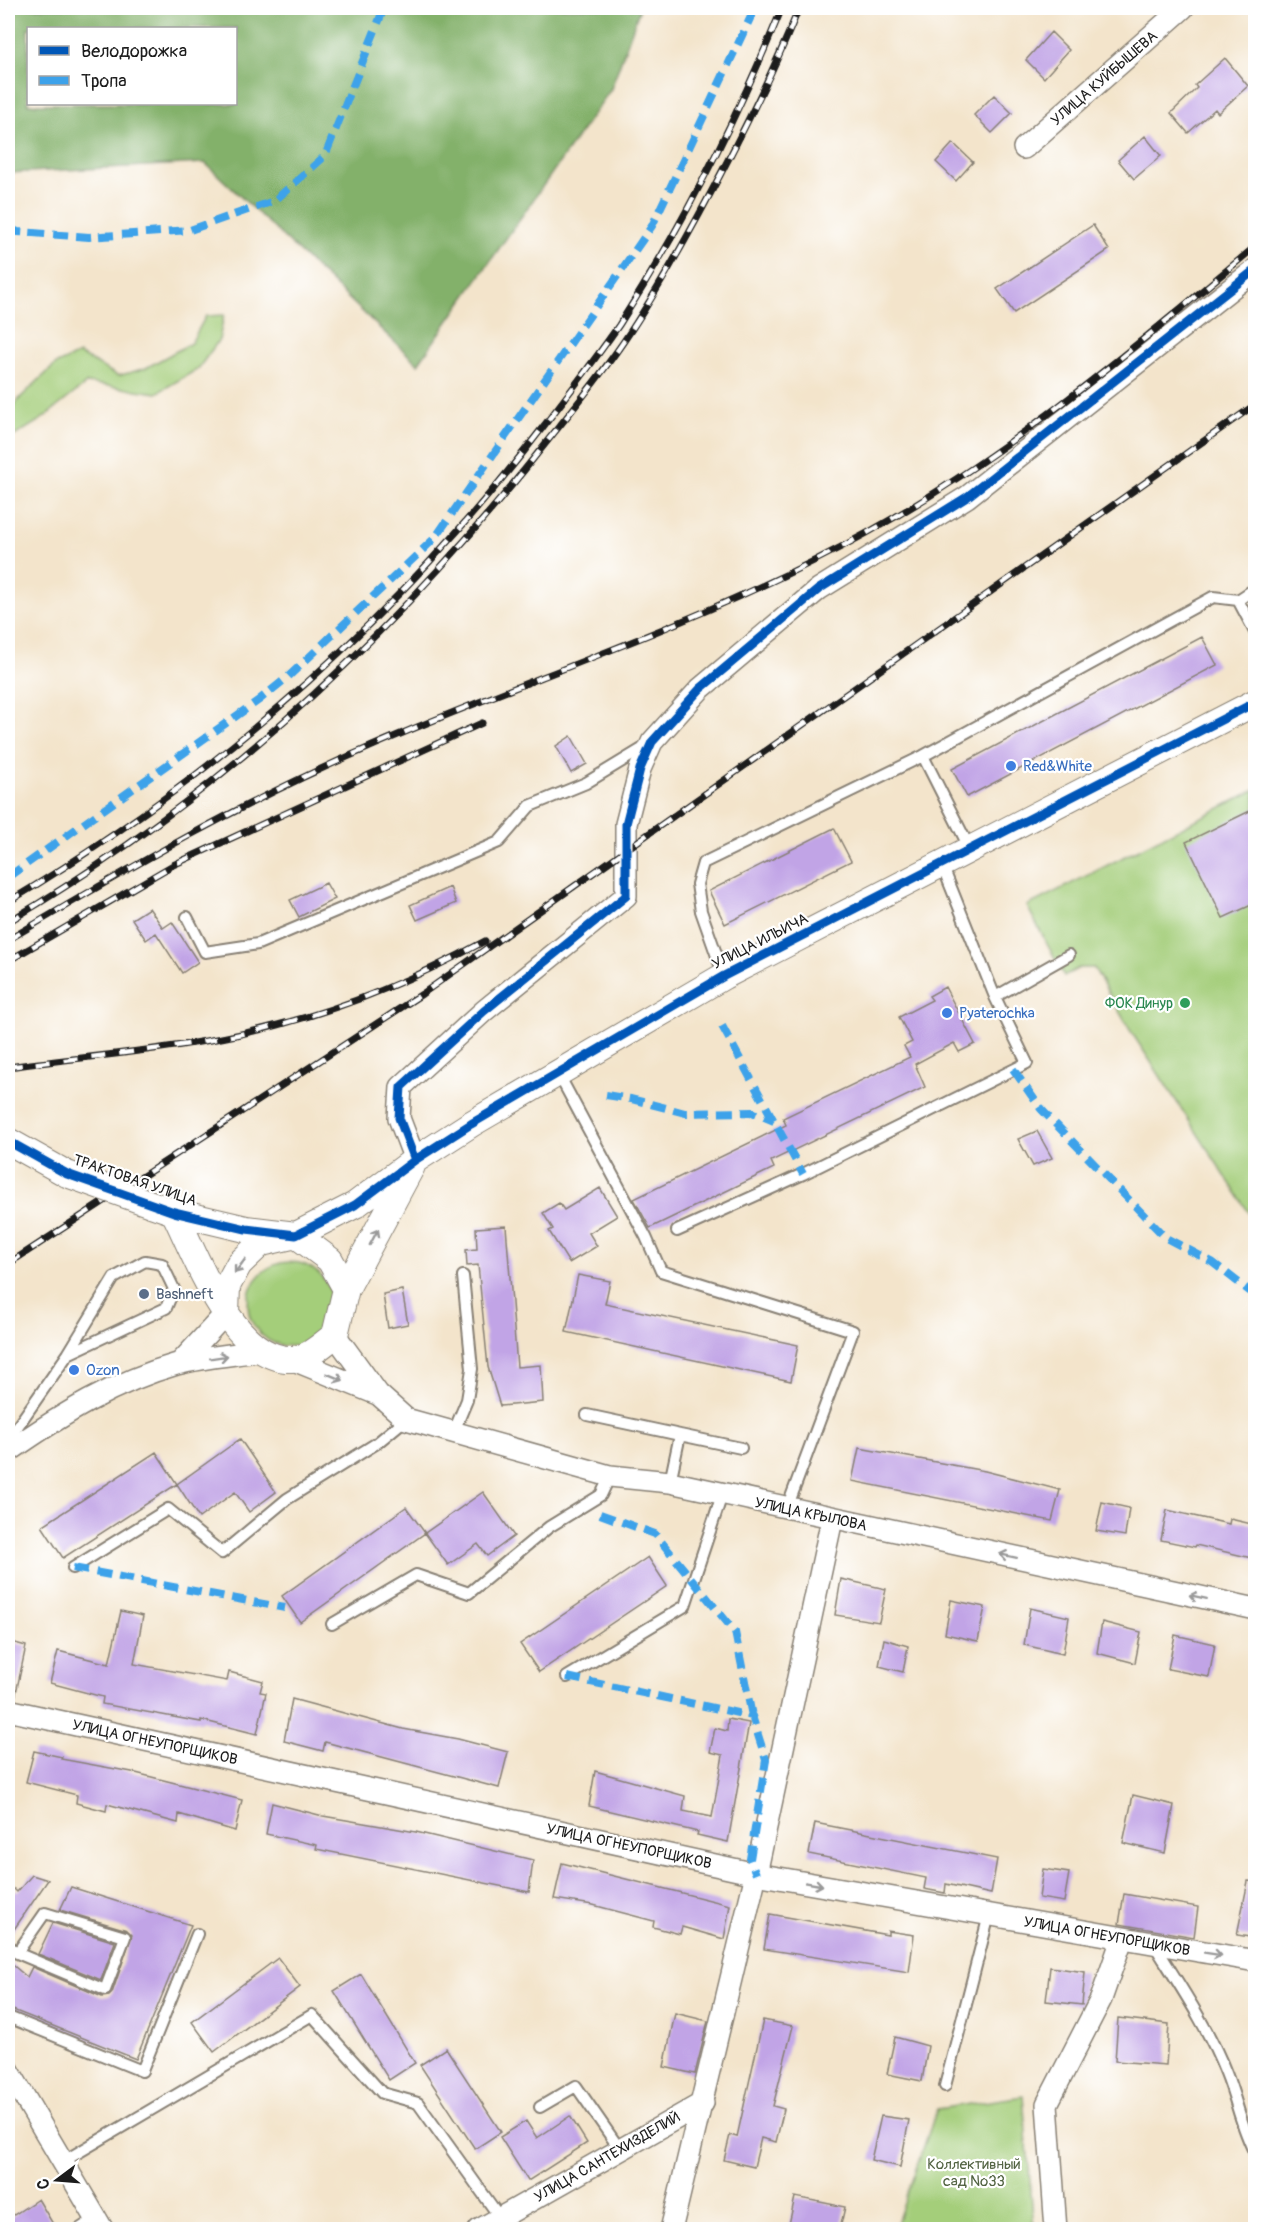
<svg xmlns="http://www.w3.org/2000/svg" width="1263" height="2237" font-family="Pangolin,sans-serif">
<style>
.green{fill:#a4ce7a;stroke:#60754b;stroke-width:1.5}
.forest{fill:#83b16a;stroke:#506643;stroke-width:1.5;fill-rule:evenodd}
.building{fill:#c1a4e6}
.lines{fill:none;stroke-linecap:round;stroke-linejoin:round}
.service-casing{stroke:#888074;stroke-width:14}
.minor-casing{stroke:#888074;stroke-width:24}
.tertiary-casing{stroke:#888074;stroke-width:28}
.service{stroke:#fff;stroke-width:10}
.minor{stroke:#fff;stroke-width:21}
.tertiary{stroke:#fff;stroke-width:26}
.rail-casing{stroke:#1c1c1c;stroke-width:7}
.rail{stroke:#fff;stroke-width:4.5;stroke-dasharray:14;stroke-linecap:butt}
.tertiary-bridge-casing{stroke:#888074;stroke-width:28;stroke-linecap:butt}
.tertiary-bridge{stroke:#fff;stroke-width:26}
.quiet{stroke:#3da2ea;stroke-width:8;stroke-dasharray:15 8;stroke-linecap:butt}
.cycleway-casing{stroke:#fff;stroke-width:13}
.cycleway{stroke:#0057b8;stroke-width:9}
.oneway{stroke:#999}
.shop-dot{fill:#3f7fe0;stroke:#fff;stroke-width:2}
.leisure-dot{fill:#2e9e5b;stroke:#fff;stroke-width:2}
.service-dot{fill:#5c6f8a;stroke:#fff;stroke-width:2}
.labels{text-anchor:middle;stroke-width:4.5;stroke-linejoin:round;paint-order:stroke}
.street-label{font-size:15px;fill:#1c1c1c;stroke:#fff}
.shop-label{font-size:15px;fill:#366cbe;stroke:#fff;text-anchor:start}
.leisure-label{font-size:15px;fill:#27864d;stroke:#fff;text-anchor:end}
.service-label{font-size:15px;fill:#4e5e75;stroke:#fff;text-anchor:start}
.park-label{font-size:15px;fill:#526342;stroke:#fff}
</style>
<rect width="100%" height="100%" fill="#fff"/>
<filter id="ink" filterUnits="userSpaceOnUse"><feTurbulence type="fractalNoise" baseFrequency=".0167" numOctaves="2"/><feDisplacementMap in="SourceGraphic" scale="12" xChannelSelector="R" yChannelSelector="G"/><feConvolveMatrix kernelMatrix="1 2 1 2 8 2 1 2 1" color-interpolation-filters="sRGB"/></filter>
<filter id="wash" filterUnits="userSpaceOnUse"><feTurbulence type="fractalNoise" baseFrequency=".008" numOctaves="4" result="noise"/><feDisplacementMap in="SourceGraphic" scale="24" xChannelSelector="R" yChannelSelector="G"/><feGaussianBlur stdDeviation="1.35" result="paint"/><feColorMatrix in="noise" values="0 0 0 0 0 0 0 0 0 0 0 0 0 0 0 0 0 1.4 0 .05"/><feComposite in="paint" operator="in"/></filter>
<g filter="url(#wash)">
<rect width="100%" height="100%" fill="#f3e4cb"/>
<path class="green" d="M 224,315 L 219,340 L 198,369 L 157,393 L 87,383 L 42,419 L 8,440 L 8,414 L 21,397 L 55,365 L 79,354 L 118,376 L 146,368 L 191,343 L 206,316 Z
M 1255,790 L 1255,1222 L 1130,1030 L 1094,968 L 1079,968 L 1064,976 L 1027,906 Z
M248 1304a42 42 0 1 1 84 0a42 42 0 1 1-84 0Z
M 1023,2096 L 1034,2229 L 899,2229 L 898,2220 L 937,2109 Z"/>
<path class="forest" d="M 8,8 L 640,8 L 611,89 L 418,364 L 205,163 L 8,173 ZM 28,28 L 236,28 L 236,104 L 28,104 Z"/>
<g id="blocks">
<path class="building" d="M 1051,32 L 1069,50 L 1044,78 L 1026,60 Z
M 1225,58 L 1248,86 L 1218,113 L 1215,109 L 1188,133 L 1171,113 L 1197,88 L 1195,85 Z
M 994,95 L 1012,113 L 992,133 L 974,115 Z
M 1145,136 L 1161,156 L 1134,179 L 1118,160 Z
M 953,143 L 973,162 L 956,181 L 936,162 Z
M 1093,225 L 1109,250 L 1014,313 L 997,289 Z
M 1202,637 L 1217,665 L 967,797 L 952,769 Z
M 571,736 L 587,764 L 571,773 L 556,746 Z
M 1256,808 L 1256,903 L 1223,918 L 1186,842 Z
M 834,828 L 851,861 L 725,924 L 709,891 Z
M 326,883 L 335,899 L 299,917 L 290,900 Z
M 450,887 L 456,903 L 417,920 L 410,905 Z
M 149,908 L 163,928 L 172,922 L 198,962 L 182,973 L 156,933 L 146,940 L 132,919 Z
M 945,987 L 975,1044 L 959,1052 L 954,1043 L 915,1064 L 925,1087 L 771,1161 L 774,1168 L 650,1228 L 634,1199 L 786,1125 L 783,1118 L 910,1057 L 904,1046 L 912,1042 L 899,1017 L 932,1000 L 929,996 Z
M 1037,1131 L 1052,1158 L 1033,1166 L 1018,1139 Z
M 600,1188 L 617,1216 L 589,1233 L 597,1246 L 569,1263 L 549,1231 L 553,1229 L 543,1213 L 559,1203 L 564,1210 Z
M 506,1226 L 517,1367 L 541,1365 L 543,1402 L 500,1406 L 488,1367 L 478,1265 L 467,1266 L 466,1250 L 477,1249 L 476,1228 Z
M 578,1275 L 610,1281 L 605,1304 L 798,1345 L 791,1381 L 566,1332 Z
M 402,1290 L 408,1324 L 388,1328 L 383,1294 Z
M 240,1439 L 276,1492 L 249,1512 L 235,1492 L 199,1518 L 177,1484 Z
M 859,1448 L 985,1471 L 1060,1490 L 1052,1521 L 852,1481 Z
M 156,1452 L 177,1484 L 63,1558 L 42,1526 Z
M 483,1492 L 514,1536 L 487,1556 L 478,1544 L 448,1565 L 425,1533 Z
M 1102,1502 L 1129,1508 L 1125,1536 L 1096,1531 Z
M 406,1507 L 425,1533 L 300,1622 L 282,1596 Z
M 1167,1510 L 1229,1524 L 1230,1519 L 1256,1525 L 1256,1559 L 1196,1545 L 1195,1547 L 1161,1540 Z
M 648,1557 L 667,1586 L 539,1672 L 520,1644 Z
M 841,1579 L 886,1589 L 879,1622 L 835,1615 Z
M 951,1600 L 985,1607 L 978,1641 L 945,1634 Z
M 1030,1608 L 1069,1617 L 1063,1654 L 1024,1645 Z
M 121,1611 L 143,1616 L 134,1664 L 227,1681 L 229,1672 L 263,1681 L 260,1692 L 266,1693 L 257,1734 L 201,1720 L 201,1722 L 102,1704 L 103,1697 L 50,1683 L 58,1651 L 109,1664 Z
M 1102,1622 L 1141,1632 L 1135,1663 L 1097,1653 Z
M 1175,1635 L 1215,1644 L 1209,1677 L 1168,1669 Z
M 884,1639 L 908,1646 L 903,1672 L 879,1666 Z
M 8,1641 L 26,1646 L 15,1698 L 8,1697 Z
M 292,1699 L 403,1729 L 458,1739 L 508,1752 L 499,1788 L 325,1742 L 323,1751 L 284,1741 Z
M 728,1719 L 749,1723 L 728,1842 L 697,1835 L 698,1832 L 589,1806 L 595,1771 L 685,1796 L 683,1811 L 712,1817 L 723,1755 L 710,1752 L 715,1728 L 727,1731 Z
M 34,1751 L 62,1757 L 61,1759 L 132,1772 L 242,1800 L 235,1831 L 179,1814 L 178,1823 L 107,1804 L 106,1811 L 76,1803 L 77,1795 L 26,1782 Z
M 1133,1795 L 1174,1805 L 1165,1853 L 1123,1843 Z
M 272,1803 L 323,1816 L 416,1832 L 533,1860 L 529,1892 L 316,1849 L 317,1845 L 266,1834 Z
M 815,1823 L 997,1859 L 991,1894 L 946,1884 L 945,1893 L 924,1889 L 926,1878 L 809,1854 Z
M 562,1863 L 730,1905 L 724,1939 L 682,1927 L 680,1934 L 653,1927 L 654,1921 L 593,1905 L 554,1899 Z
M 1043,1869 L 1069,1873 L 1064,1902 L 1039,1898 Z
M 32,1875 L 48,1880 L 8,1938 L 8,1883 L 17,1892 Z
M 1248,1881 L 1256,1882 L 1256,1938 L 1237,1935 Z
M 71,1887 L 191,1925 L 136,2059 L 8,2008 L 8,1961 L 27,1977 L 32,1967 L 102,1997 L 109,1996 L 112,1993 L 132,1935 L 127,1930 L 60,1910 Z
M 1124,1894 L 1198,1907 L 1194,1937 L 1119,1924 Z
M 770,1914 L 888,1935 L 888,1931 L 914,1935 L 909,1972 L 764,1949 Z
M 53,1923 L 115,1942 L 101,1980 L 38,1954 Z
M 278,1958 L 300,1987 L 214,2052 L 192,2022 Z
M 1050,1967 L 1085,1972 L 1082,2005 L 1046,2001 Z
M 361,1974 L 415,2063 L 389,2080 L 334,1991 Z
M 675,2013 L 708,2021 L 695,2074 L 664,2067 Z
M 1118,2018 L 1169,2024 L 1166,2065 L 1115,2061 Z
M 763,2020 L 793,2026 L 773,2106 L 784,2109 L 776,2142 L 761,2138 L 754,2167 L 724,2160 L 730,2135 L 737,2137 Z
M 895,2037 L 928,2046 L 922,2081 L 887,2074 Z
M 446,2048 L 501,2132 L 475,2149 L 420,2065 Z
M 570,2116 L 587,2143 L 528,2181 L 500,2137 L 526,2121 L 537,2138 Z
M 881,2116 L 909,2120 L 900,2167 L 871,2160 Z
M 795,2197 L 845,2207 L 840,2229 L 788,2229 Z
M 38,2199 L 56,2229 L 8,2229 L 8,2219 Z"/>
</g>
</g>
<g filter="url(#ink)">
<use href="#blocks" fill-opacity="0" stroke="#888074" stroke-width="1.5"/>
<g class="lines">
<defs>
<path id="service" d="M 1238,600 L 1256,634
M 923,756 L 970,849
M 187,917 L 205,952 L 258,944 L 499,842 L 530,806 L 586,783 L 647,746
M 724,976 L 701,911 L 697,884 L 703,863 L 923,756 L 1213,597 L 1238,600 L 1256,588
M 995,997 L 1069,955
M 559,1075 L 646,1237 L 661,1271 L 853,1331 L 787,1508
M 677,1231 L 803,1174 L 1027,1063 L 995,997 L 942,865
M 587,1415 L 680,1435 L 670,1482
M 454,1431 L 467,1400 L 472,1369 L 463,1276
M 680,1435 L 741,1448
M 8,1440 L 68,1354 L 114,1278 L 145,1261 L 162,1264 L 174,1289 L 166,1308 L 68,1354
M 73,1568 L 168,1509 L 222,1553 L 287,1499 L 377,1443 L 406,1419
M 332,1624 L 416,1575 L 469,1593 L 549,1527 L 601,1495 L 610,1476
M 567,1677 L 685,1606 L 722,1495
M 1154,1944 C 1180,1986 1208,2027 1226,2073 C 1237,2100 1241,2128 1256,2155
M 8,1945 L 17,1953 L 105,1990 L 125,1937 L 45,1913 L 17,1953
M 8,2017 L 142,2071 L 197,1934
M 945,2086 L 989,1915
M 540,2107 L 576,2086 L 619,2148
M 64,2161 L 312,2015 L 382,2093 L 418,2103 L 501,2219
M 78,2230 L 96,2218"/>
<path id="minor" d="M 1024,148 L 1183,8
M 415,1160 L 399,1118 L 401,1087 L 484,1011 L 626,896 L 626,824 L 640,769 L 652,742 L 700,689 L 819,589 L 967,497 L 1256,269
M 335,1335 L 378,1394 L 406,1419 L 610,1476 L 670,1482 L 1256,1609
M 291,1359 L 377,1394
M 180,1363 L 226,1313
M 8,1452 C 61,1415 114,1382 177,1364 C 203,1357 232,1355 258,1351
M 8,1710 L 756,1874 L 1256,1961
M 8,2069 L 103,2230
M 479,2230 L 703,2103
M 671,2230 L 756,1874 L 832,1519
M 1056,2230 L 1047,2104 L 1101,1999 L 1122,1939"/>
<path id="tertiary" d="M 8,1141 L 67,1174
M 151,1204 L 174,1212 L 246,1229 L 296,1235 L 355,1205 L 415,1160 L 471,1124 L 724,976 L 1256,702
M 174,1212 C 196,1256 233,1361 292,1359 C 308,1359 323,1344 335,1335 L 346,1289 L 412,1166
M 226,1313 L 227,1286 L 239,1264 L 261,1243 L 296,1235 L 330,1260 L 346,1289"/>
</defs>
<use href="#service" class="service-casing"/>
<use href="#minor" class="minor-casing"/>
<use href="#tertiary" class="tertiary-casing"/>
<use href="#service" class="service"/>
<use href="#minor" class="minor"/>
<use href="#tertiary" class="tertiary"/>
<defs>
<path id="rail" d="M 8,902 C 216,778 396,619 543,427 C 569,393 595,360 619,325 C 684,224 737,118 782,8
M 8,922 C 219,797 398,632 549,439 C 575,407 601,375 624,341 C 652,300 676,257 700,213 C 736,146 771,78 799,8
M 8,940 C 125,870 244,801 370,747 C 536,675 708,621 867,533 C 1010,454 1131,350 1256,246
M 8,961 L 173,865 L 482,723
M 8,1067 C 97,1055 190,1049 278,1025 C 350,1006 421,976 485,941
M 8,1264 L 422,994 L 1256,404"/>
</defs>
<use href="#rail" class="rail-casing"/>
<use href="#rail" class="rail"/>
<defs>
<path id="tertiary-bridge" d="M 67,1174 L 151,1204"/>
</defs>
<use href="#tertiary-bridge" class="tertiary-bridge-casing"/>
<use href="#tertiary-bridge" class="tertiary-bridge"/>
<path class="quiet" d="M 8,228 L 18,232 L 89,237 L 190,230 L 274,201 L 325,156 L 384,8
M 8,877 L 259,700 L 288,677 L 435,538 L 652,226 L 755,8
M 722,1026 L 803,1174
M 1013,1069 L 1041,1109 L 1166,1238 L 1212,1262 L 1256,1296
M 606,1095 L 631,1099 L 685,1113 L 752,1112 L 774,1121
M 600,1514 L 655,1534 L 735,1632 L 752,1716
M 73,1568 L 285,1608
M 567,1677 L 752,1716 L 766,1760 L 750,1859 L 756,1874"/>
<defs>
<path id="cycleway" d="M 8,1141 L 67,1174 L 174,1212 L 246,1229 L 296,1235 L 355,1205 L 415,1160 L 471,1124 L 724,976 L 1256,702
M 415,1160 L 399,1118 L 401,1087 L 484,1011 L 626,896 L 626,824 L 640,769 L 652,742 L 700,689 L 819,589 L 967,497 L 1256,269"/>
</defs>
<use href="#cycleway" class="cycleway-casing"/>
<use href="#cycleway" class="cycleway"/>
</g>
<defs><path id="oneway-shaft" d="M-6 0H5M1.5-3L5.5 0L1.5 3" fill="none" stroke-width="1.6" stroke-linecap="round" stroke-linejoin="round" transform="scale(1.5)"/></defs>
<g class="oneway">
<use href="#oneway-shaft" transform="translate(374 1237) rotate(-62)"/>
<use href="#oneway-shaft" transform="translate(240 1266) rotate(127)"/>
<use href="#oneway-shaft" transform="translate(219 1357) rotate(-9)"/>
<use href="#oneway-shaft" transform="translate(335 1377) rotate(22)"/>
<use href="#oneway-shaft" transform="translate(1008 1556) rotate(-168)"/>
<use href="#oneway-shaft" transform="translate(1198 1597) rotate(-168)"/>
<use href="#oneway-shaft" transform="translate(814 1884) rotate(10)"/>
<use href="#oneway-shaft" transform="translate(1213 1954) rotate(9)"/>
</g>
</g>
<g class="shop-dot">
<circle cx="1011" cy="766" r="6"/>
<circle cx="947" cy="1013" r="6"/>
<circle cx="74" cy="1370" r="6"/>
</g>
<circle class="leisure-dot" cx="1185" cy="1003" r="6"/>
<circle class="service-dot" cx="144" cy="1294" r="6"/>
<g class="labels">
<g class="street-label">
<text transform="translate(1104 78) rotate(-41)" y="5">УЛИЦА КУЙБЫШЕВА</text>
<text transform="translate(760 941) rotate(-27)" y="5">УЛИЦА ИЛЬИЧА</text>
<text transform="translate(135 1180) rotate(19)" y="5">ТРАКТОВАЯ УЛИЦА</text>
<text transform="translate(811 1514) rotate(12)" y="5">УЛИЦА КРЫЛОВА</text>
<text transform="translate(155 1742) rotate(12)" y="5">УЛИЦА ОГНЕУПОРЩИКОВ</text>
<text transform="translate(629 1846) rotate(12)" y="5">УЛИЦА ОГНЕУПОРЩИКОВ</text>
<text transform="translate(1107 1936) rotate(10)" y="5">УЛИЦА ОГНЕУПОРЩИКОВ</text>
<text transform="translate(607 2157) rotate(-30)" y="5">УЛИЦА САНТЕХИЗДЕЛИЙ</text>
</g>
<g class="shop-label">
<text x="1023" y="771">Red&amp;White</text>
<text x="959" y="1018">Pyaterochka</text>
<text x="86" y="1375">Ozon</text>
</g>
<g class="leisure-label">
<text x="1173" y="1008">ФОК Динур</text>
</g>
<g class="service-label">
<text x="156" y="1299">Bashneft</text>
</g>
<g class="park-label">
<text x="974" y="2169">Коллективный<tspan x="974" dy="17">сад №33</tspan></text>
</g>
</g>
<rect width="1263" height="2237" fill="none" stroke="#fff" stroke-width="30"/>
<rect x="27" y="27" width="210" height="78" fill="#ffffff" stroke="#a4a4a4" stroke-width="1.5"/>
<rect x="39" y="46" width="30" height="9" fill="#0057b8" stroke="#a4a4a4" stroke-width="1.5"/>
<text x="81" y="57" font-size="18" fill="#1c1c1c">Велодорожка</text>
<rect x="39" y="76" width="30" height="9" fill="#3da2ea" stroke="#a4a4a4" stroke-width="1.5"/>
<text x="81" y="87" font-size="18" fill="#1c1c1c">Тропа</text>
<g transform="translate(57 2180) rotate(254)" stroke="#ffffff" stroke-width="4.5" paint-order="stroke">
<path d="M0-4.5L10 22L0 15L-10 22Z" fill="#1c1c1c"/>
<text y="-9" font-size="16" font-weight="bold" text-anchor="middle" fill="#1c1c1c">С</text>
</g>
</svg>
